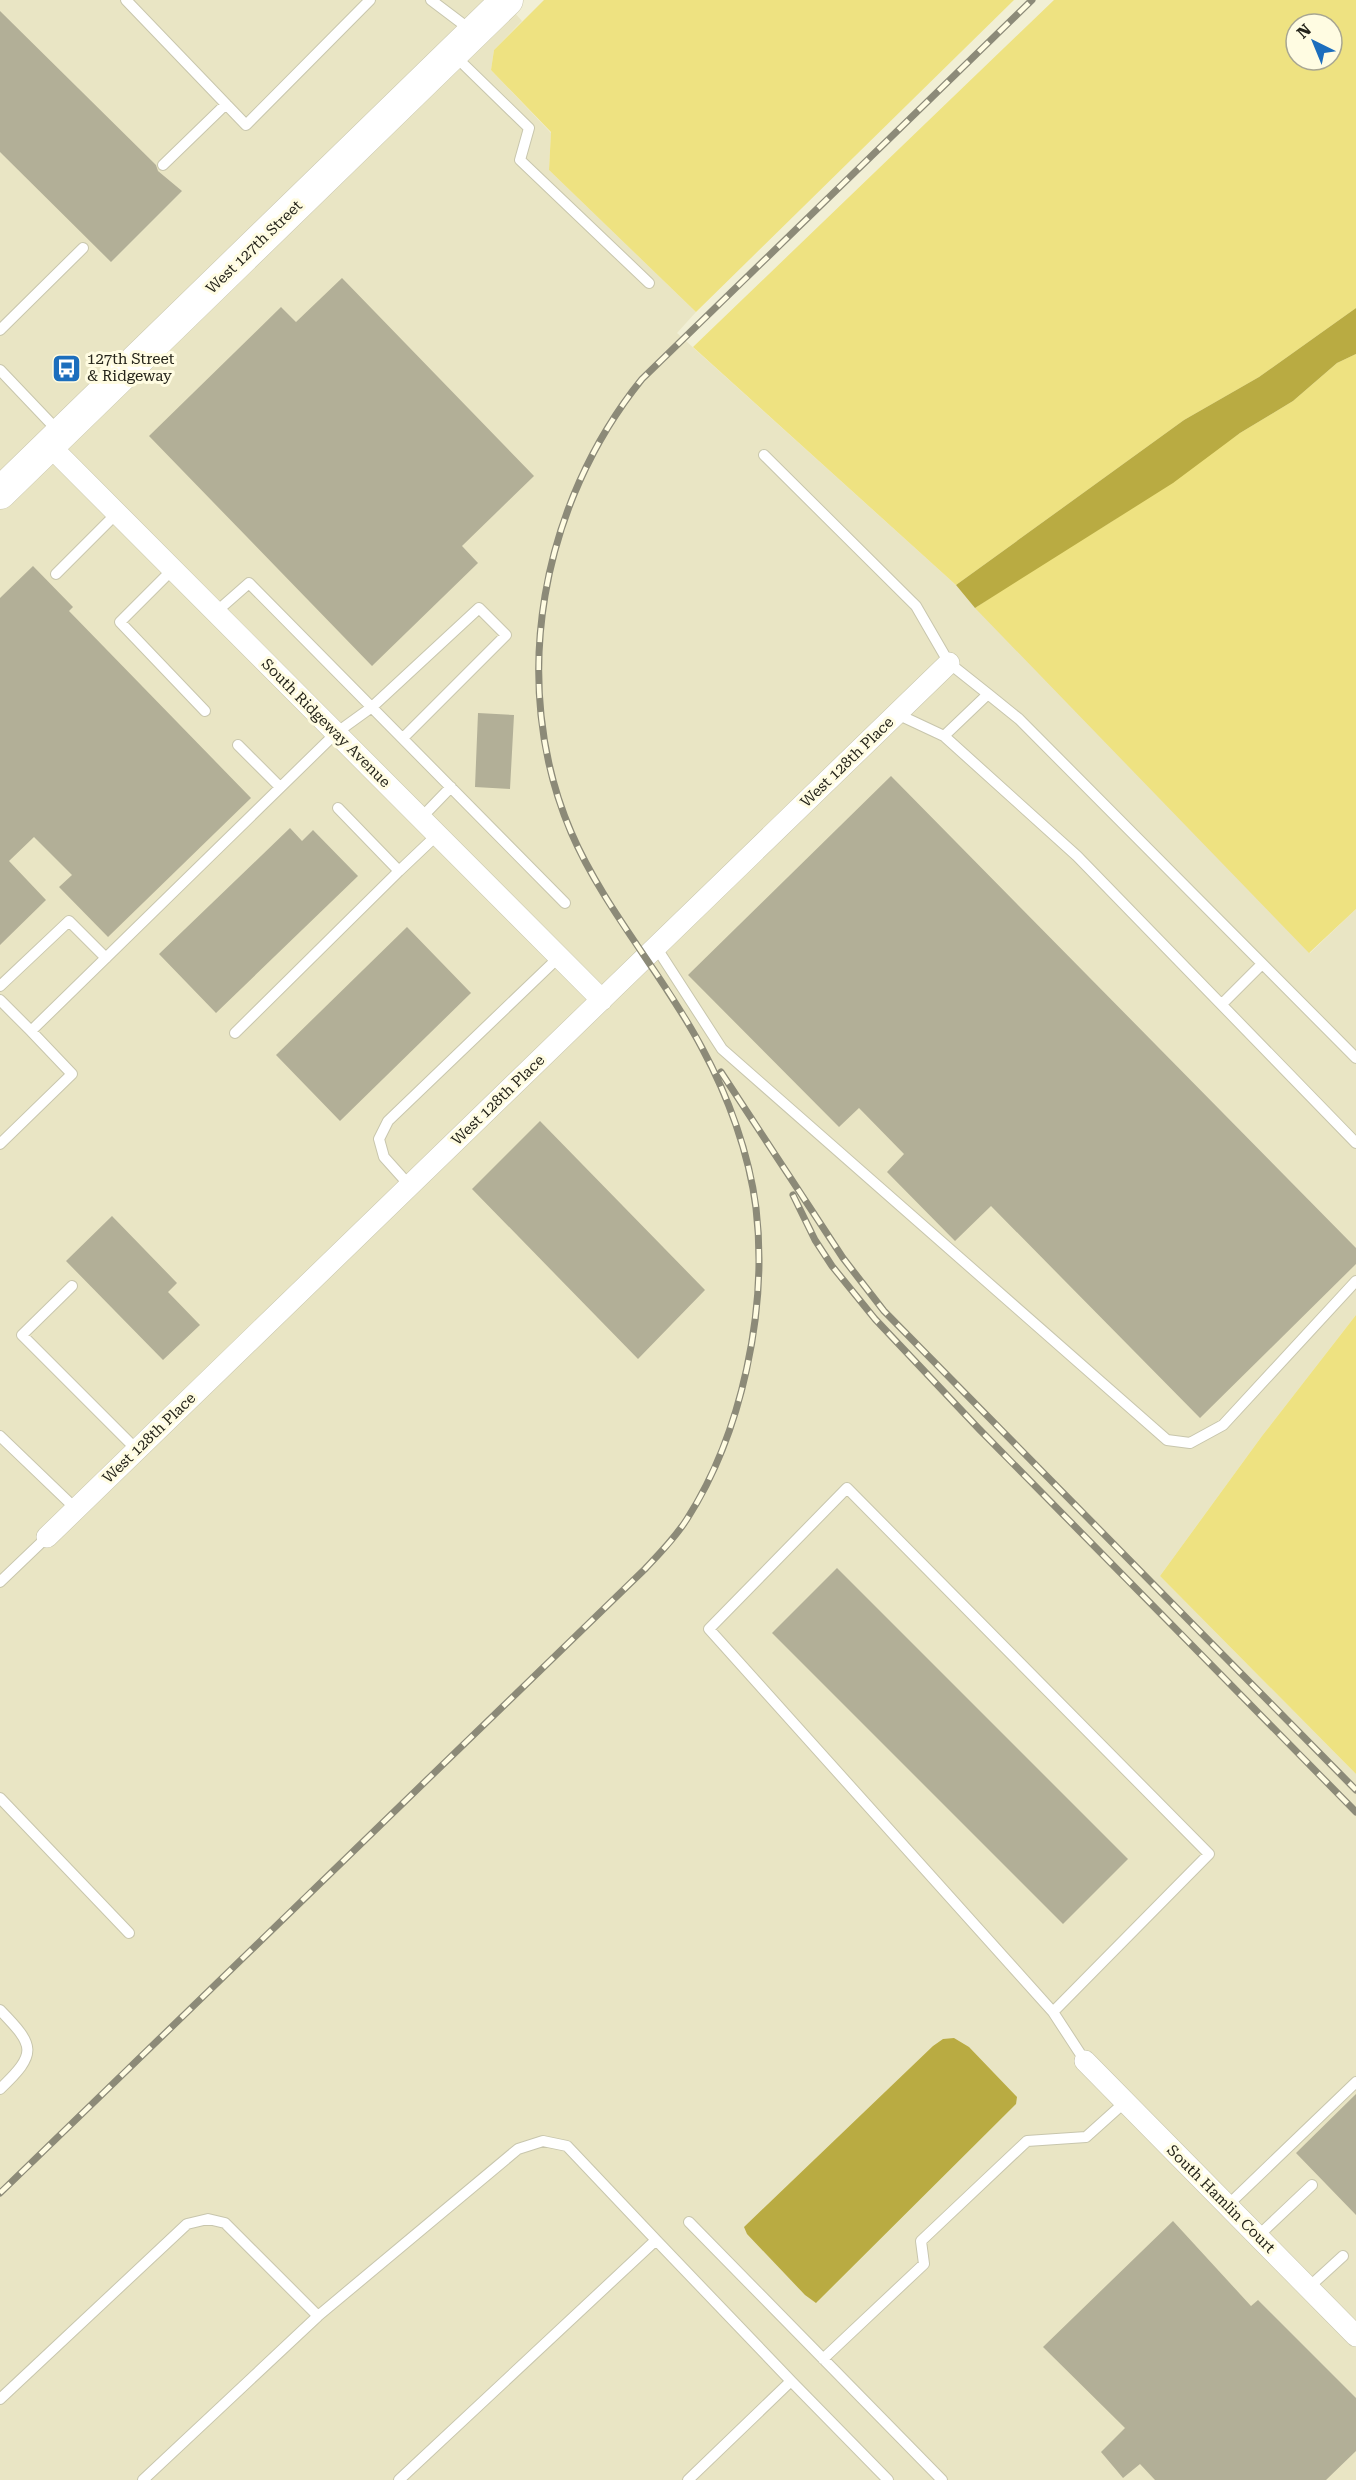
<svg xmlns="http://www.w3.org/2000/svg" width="1356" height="2480" font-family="'Roboto Serif',serif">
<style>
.built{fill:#e9e5c4}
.green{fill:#eee281;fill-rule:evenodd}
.water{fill:#b9ab42}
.building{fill:#b2af97}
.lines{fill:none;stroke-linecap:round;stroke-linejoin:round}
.lane-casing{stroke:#c8c6ad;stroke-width:12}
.street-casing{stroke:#c8c6ad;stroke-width:22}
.secondary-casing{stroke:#c8c6ad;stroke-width:33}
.lane{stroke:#fff;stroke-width:10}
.street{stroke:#fff;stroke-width:21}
.secondary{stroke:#fff;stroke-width:32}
.rail-casing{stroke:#8c8a78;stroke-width:7}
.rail{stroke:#fffce2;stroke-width:4.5;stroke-dasharray:14;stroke-linecap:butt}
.labels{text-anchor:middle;stroke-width:6;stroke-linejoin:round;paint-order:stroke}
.street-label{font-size:15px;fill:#25241a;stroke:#fffce2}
.poi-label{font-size:15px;fill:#25241a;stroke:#fffce2;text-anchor:start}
</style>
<rect width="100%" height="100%" fill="#f1efd5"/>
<path class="built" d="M 0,0 L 503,0 L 522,21 L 494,50 L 491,70 L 551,133 L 549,170 L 696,312 L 677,333 L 956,585 L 1310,953 L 1356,909 L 1356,1315 L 1262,1436 L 1160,1576 L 1356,1774 L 1356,2480 L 0,2480 Z"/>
<path class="green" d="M 544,0 L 1014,0 L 696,312 L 549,170 L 551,132 L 491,70 L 494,50 Z
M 1054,0 L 1356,0 L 1356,308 L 1259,377 L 1184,420 L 956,585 L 693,347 ZM 1296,24 L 1332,24 L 1332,60 L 1296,60 Z
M 1356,354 L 1356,909 L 1309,953 L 975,608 L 1043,563 L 1111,522 L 1240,433 L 1293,401 L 1337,363 Z
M 1356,1315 L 1356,1774 L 1160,1576 L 1262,1436 Z"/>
<path class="water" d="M 1356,308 L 1356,354 L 1337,363 L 1293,401 L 1240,433 L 1173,483 L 975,608 L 956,585 L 1184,420 L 1259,377 Z
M 954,2038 L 969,2047 L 1017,2097 L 1016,2104 L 816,2303 L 805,2295 L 747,2234 L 744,2227 L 933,2046 L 943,2039 Z"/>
<path class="building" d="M 0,11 L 156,165 L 158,171 L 182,191 L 111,262 L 0,152 Z
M 342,278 L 534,476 L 462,546 L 478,563 L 372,666 L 149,436 L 281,307 L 296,322 Z
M 33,566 L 73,607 L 69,611 L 251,798 L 108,937 L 59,887 L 72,875 L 34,837 L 9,861 L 46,900 L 0,945 L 0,598 Z
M 478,713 L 514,715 L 510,789 L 475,787 Z
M 891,776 L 1356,1248 L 1356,1264 L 1200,1418 L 991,1206 L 955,1241 L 887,1172 L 904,1154 L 859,1108 L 839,1127 L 688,975 Z
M 290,828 L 302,841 L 313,830 L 358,876 L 216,1013 L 159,954 Z
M 407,927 L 471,993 L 340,1121 L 276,1055 Z
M 540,1121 L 705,1290 L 638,1359 L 472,1189 Z
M 112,1216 L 177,1283 L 168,1292 L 200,1325 L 163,1360 L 66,1261 Z
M 837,1568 L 1128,1859 L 1063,1924 L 772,1633 Z
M 1356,2094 L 1356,2215 L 1296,2153 Z
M 1173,2221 L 1251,2306 L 1258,2300 L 1356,2398 L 1356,2451 L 1326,2480 L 1155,2480 L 1140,2464 L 1123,2478 L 1101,2452 L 1125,2428 L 1043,2347 Z"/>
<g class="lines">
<defs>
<path id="lane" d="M 126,0 L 246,125 L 370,0
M 431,0 L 472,31
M 455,56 L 529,128 L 520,160 L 649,283
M 163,165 L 226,104
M 0,330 L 83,248
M 0,370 L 59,432
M 764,455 L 916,606 L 949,663 L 988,694 L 944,736 L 897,714
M 173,569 L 120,622 L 205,711
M 56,574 L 117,513
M 216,612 L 249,583 L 565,903
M 988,694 L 1019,719 L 1356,1058
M 944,736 L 1077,856 L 1356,1143
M 238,745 L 280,787
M 338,808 L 399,871 L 437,835
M 421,818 L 451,787
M 656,947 L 722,1049 L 1167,1440 L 1190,1443 L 1223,1425 L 1356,1281
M 0,986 L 69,921 L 106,958
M 0,1000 L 31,1031 L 336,733 L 372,707 L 479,608 L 506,635 L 403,738
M 1222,1004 L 1261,965
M 235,1033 L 399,871
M 0,1144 L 72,1074 L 31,1031
M 410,1186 L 384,1157 L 379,1139 L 388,1121 L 559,957
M 72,1286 L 22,1335 L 137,1450
M 0,1436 L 76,1509
M 0,1582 L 47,1537
M 0,1798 L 129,1933
M 0,2010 C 35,2046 38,2053 0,2089
M 1053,2012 L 1209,1854 L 847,1488 L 709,1629 L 1053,2012 L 1085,2061
M 1228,2205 L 1356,2082
M 689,2222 L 942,2480
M 1258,2236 L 1312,2185
M 1308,2288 L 1343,2256
M 823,2359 L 924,2264 L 921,2241 L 1027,2141 L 1086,2137 L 1125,2102
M 0,2399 L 187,2224 L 208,2219 L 225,2223 L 318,2316
M 143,2480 L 318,2316 L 518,2149 L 543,2141 L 567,2146 L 656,2240
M 399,2480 L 656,2240 L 791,2381
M 688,2480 L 791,2381 L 888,2480"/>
<path id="street" d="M 50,446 L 602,1000
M 47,1537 L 949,663
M 1085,2061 L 1356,2336"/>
<path id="secondary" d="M 0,493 L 507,0"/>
</defs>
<use href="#lane" class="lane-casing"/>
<use href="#street" class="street-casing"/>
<use href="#secondary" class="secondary-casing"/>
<use href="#lane" class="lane"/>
<use href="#street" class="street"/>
<use href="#secondary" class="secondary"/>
<defs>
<path id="rail" d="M 721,1072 L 843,1258 L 884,1311 L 1356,1790
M 793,1195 L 815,1240 L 832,1266 L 875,1319 L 979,1429 L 1356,1812
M 0,2193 L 645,1569 C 660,1553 675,1538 687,1519 C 742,1433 768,1309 756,1208 C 749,1153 728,1096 702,1048 C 663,974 604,909 571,832 C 507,682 542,503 642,379 L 1032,0"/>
</defs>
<use href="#rail" class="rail-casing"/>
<use href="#rail" class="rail"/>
</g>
<defs>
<symbol id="bus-square" viewBox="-11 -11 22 22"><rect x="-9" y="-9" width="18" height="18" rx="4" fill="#1c6ebd" stroke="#fffce2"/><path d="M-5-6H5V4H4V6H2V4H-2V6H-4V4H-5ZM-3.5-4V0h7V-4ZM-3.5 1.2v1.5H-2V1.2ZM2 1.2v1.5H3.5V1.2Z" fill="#fff"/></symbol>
</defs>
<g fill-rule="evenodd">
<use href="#bus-square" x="50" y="352" width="33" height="33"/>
</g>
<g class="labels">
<g class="street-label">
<text transform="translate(254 247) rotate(-44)" y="5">West 127th Street</text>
<text transform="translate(326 723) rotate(45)" y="5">South Ridgeway Avenue</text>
<text transform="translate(847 762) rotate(-44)" y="5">West 128th Place</text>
<text transform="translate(498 1100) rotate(-44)" y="5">West 128th Place</text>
<text transform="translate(149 1438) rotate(-44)" y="5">West 128th Place</text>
<text transform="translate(1221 2199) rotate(45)" y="5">South Hamlin Court</text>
</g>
<g class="poi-label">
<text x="87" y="364">127th Street<tspan x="87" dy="17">&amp; Ridgeway</tspan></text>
</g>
</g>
<g transform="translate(1314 42) rotate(317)"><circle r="28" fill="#fffce2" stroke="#a8a692" stroke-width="1.5"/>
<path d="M0-4.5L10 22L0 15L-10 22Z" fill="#1c6ebd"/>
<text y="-9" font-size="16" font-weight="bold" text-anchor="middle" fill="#25241a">N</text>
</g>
</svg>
